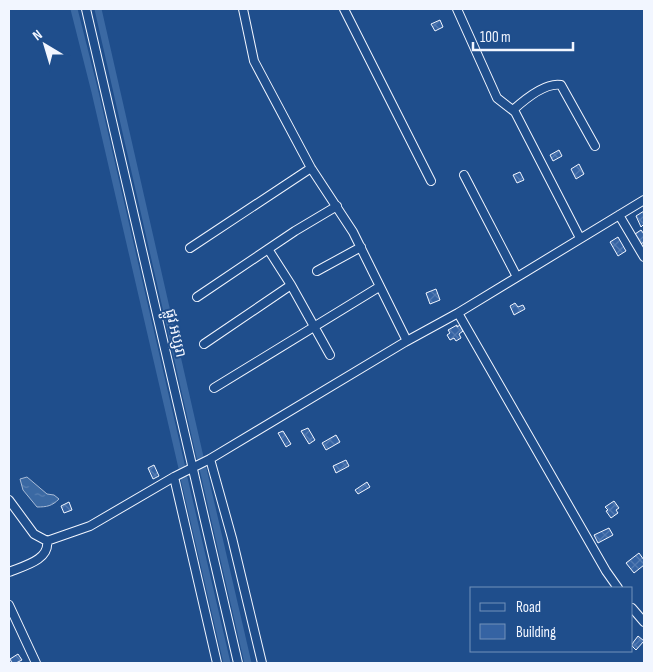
<svg xmlns="http://www.w3.org/2000/svg" width="653" height="672" font-family="'Sofia Sans Condensed','Noto Sans Khmer',sans-serif">
<style>
.water{fill:url(#water-ripples);stroke:#a8bbd7}
.lines{fill:none;stroke-linecap:round;stroke-linejoin:round}
.canal{stroke:#3b69a3;stroke-width:7}
.building{fill:url(#building-cross-hatch);stroke:#f2f6ff}
.minor-casing{stroke:#f2f6ff;stroke-width:10}
.minor{stroke:#1f4e8c;stroke-width:8}
.labels{text-anchor:middle;stroke-width:4;stroke-linejoin:round;paint-order:stroke}
.street-label{font-size:15px;fill:#f2f6ff;stroke:#1f4e8c}
</style>
<defs>
<pattern id="water-ripples" width="26" height="14" patternUnits="userSpaceOnUse" patternTransform="scale(1.25)"><rect width="26" height="14" fill="#3b69a3"/><path d="M2 4q2-2 4 0t4 0M15 11q2-2 4 0t4 0" fill="none" stroke="#587fb1"/></pattern>
<pattern id="building-cross-hatch" width="8" height="8" patternUnits="userSpaceOnUse" patternTransform="scale(1.25)"><rect width="8" height="8" fill="#3563a3"/><path d="M0 0l8 8M0 8l8-8" fill="none" stroke="#537ab1"/></pattern>
</defs>
<rect width="100%" height="100%" fill="#1f4e8c"/>
<path class="water" d="M 27,477 L 47,494 L 54,495 L 59,499 C 52,506 47,507 37,507 L 23,490 L 20,479 Z"/>
<g class="lines">
<path class="canal" d="M 74,9 L 95,92 L 182,468
M 98,9 L 200,457
M 203,469 L 248,663
M 184,478 L 227,663"/>
</g>
<path class="building" d="M 440,20 L 443,27 L 435,31 L 431,24 Z
M 559,150 L 562,156 L 553,161 L 550,155 Z
M 579,164 L 584,174 L 576,179 L 571,169 Z
M 520,172 L 524,180 L 517,183 L 513,175 Z
M 644,211 L 644,224 L 641,227 L 636,216 Z
M 641,230 L 644,234 L 644,242 L 641,244 L 635,234 Z
M 618,237 L 626,251 L 618,256 L 610,242 Z
M 436,289 L 440,300 L 430,304 L 426,293 Z
M 515,303 L 518,307 L 523,305 L 525,309 L 514,315 L 510,306 Z
M 457,325 L 457,327 L 460,325 L 463,331 L 459,334 L 461,338 L 456,341 L 454,338 L 450,340 L 447,335 L 450,333 L 448,330 Z
M 308,428 L 315,440 L 309,444 L 301,431 Z
M 283,431 L 291,444 L 286,447 L 278,433 Z
M 336,435 L 340,442 L 326,450 L 322,443 Z
M 346,460 L 349,466 L 336,473 L 333,466 Z
M 154,465 L 159,476 L 153,479 L 148,468 Z
M 367,482 L 370,487 L 358,494 L 355,490 Z
M 614,501 L 619,508 L 616,510 L 618,513 L 611,518 L 606,511 L 608,510 L 605,507 Z
M 69,502 L 72,510 L 64,513 L 61,506 Z
M 609,528 L 613,535 L 598,543 L 594,535 Z
M 639,553 L 644,560 L 644,565 L 634,573 L 626,563 Z
M 638,636 L 644,641 L 636,650 L 632,646 L 632,644 Z
M 18,654 L 22,660 L 16,663 L 12,663 L 10,659 Z"/>
<g class="lines">
<defs>
<path id="minor" d="M 86,9 L 238,663
M 243,9 L 254,61 L 311,168 L 353,232 L 407,341
M 344,9 L 431,181
M 457,9 L 497,98 L 515,112 L 580,238
M 513,110 C 524,100 546,82 561,85 L 595,146
M 464,175 L 517,277
M 619,215 L 644,257
M 190,248 L 311,168
M 268,249 L 291,285 L 330,355
M 317,271 L 361,247
M 197,297 L 295,231 L 337,206
M 458,313 L 606,571 L 618,588
M 204,344 L 291,285
M 214,388 L 379,287
M 210,459 L 232,538 L 262,663
M 174,477 L 217,663
M 9,500 L 34,534 L 47,541 L 90,526 L 174,477 L 210,459 L 405,342 L 458,313 L 644,200
M 9,572 C 23,566 50,560 47,541
M 9,605 L 36,663
M 632,608 L 644,622"/>
</defs>
<use href="#minor" class="minor-casing"/>
<use href="#minor" class="minor"/>
</g>
<g class="labels">
<g class="street-label">
<text transform="translate(176 333) rotate(77)" y="5">ផ្លូវ អប្សរា</text>
</g>
</g>
<rect width="653" height="672" fill="none" stroke="#f2f6ff" stroke-width="20"/>
<rect x="470" y="587" width="162" height="65" fill="#1f4e8c" stroke="#7391ba"/>
<rect x="480" y="603" width="25" height="8" fill="#1f4e8c" stroke="#7391ba"/>
<text x="516" y="612" font-size="15" fill="#f2f6ff">Road</text>
<rect x="480" y="624" width="25" height="15" fill="#3563a3" stroke="#7391ba"/>
<text x="516" y="637" font-size="15" fill="#f2f6ff">Building</text>
<g transform="translate(45 45) rotate(322)" stroke="#1f4e8c" stroke-width="4" paint-order="stroke">
<path d="M0-4L9 19L0 12L-9 19Z" fill="#f2f6ff"/>
<text y="-8" font-size="14" font-weight="bold" text-anchor="middle" fill="#f2f6ff">N</text>
</g>
<path d="M473 42v8h100v-8" fill="none" stroke="#f2f6ff" stroke-width="2.5"/>
<text x="480" y="42" font-size="15" fill="#f2f6ff" stroke="#1f4e8c" stroke-width="4" paint-order="stroke">100 m</text>
</svg>
